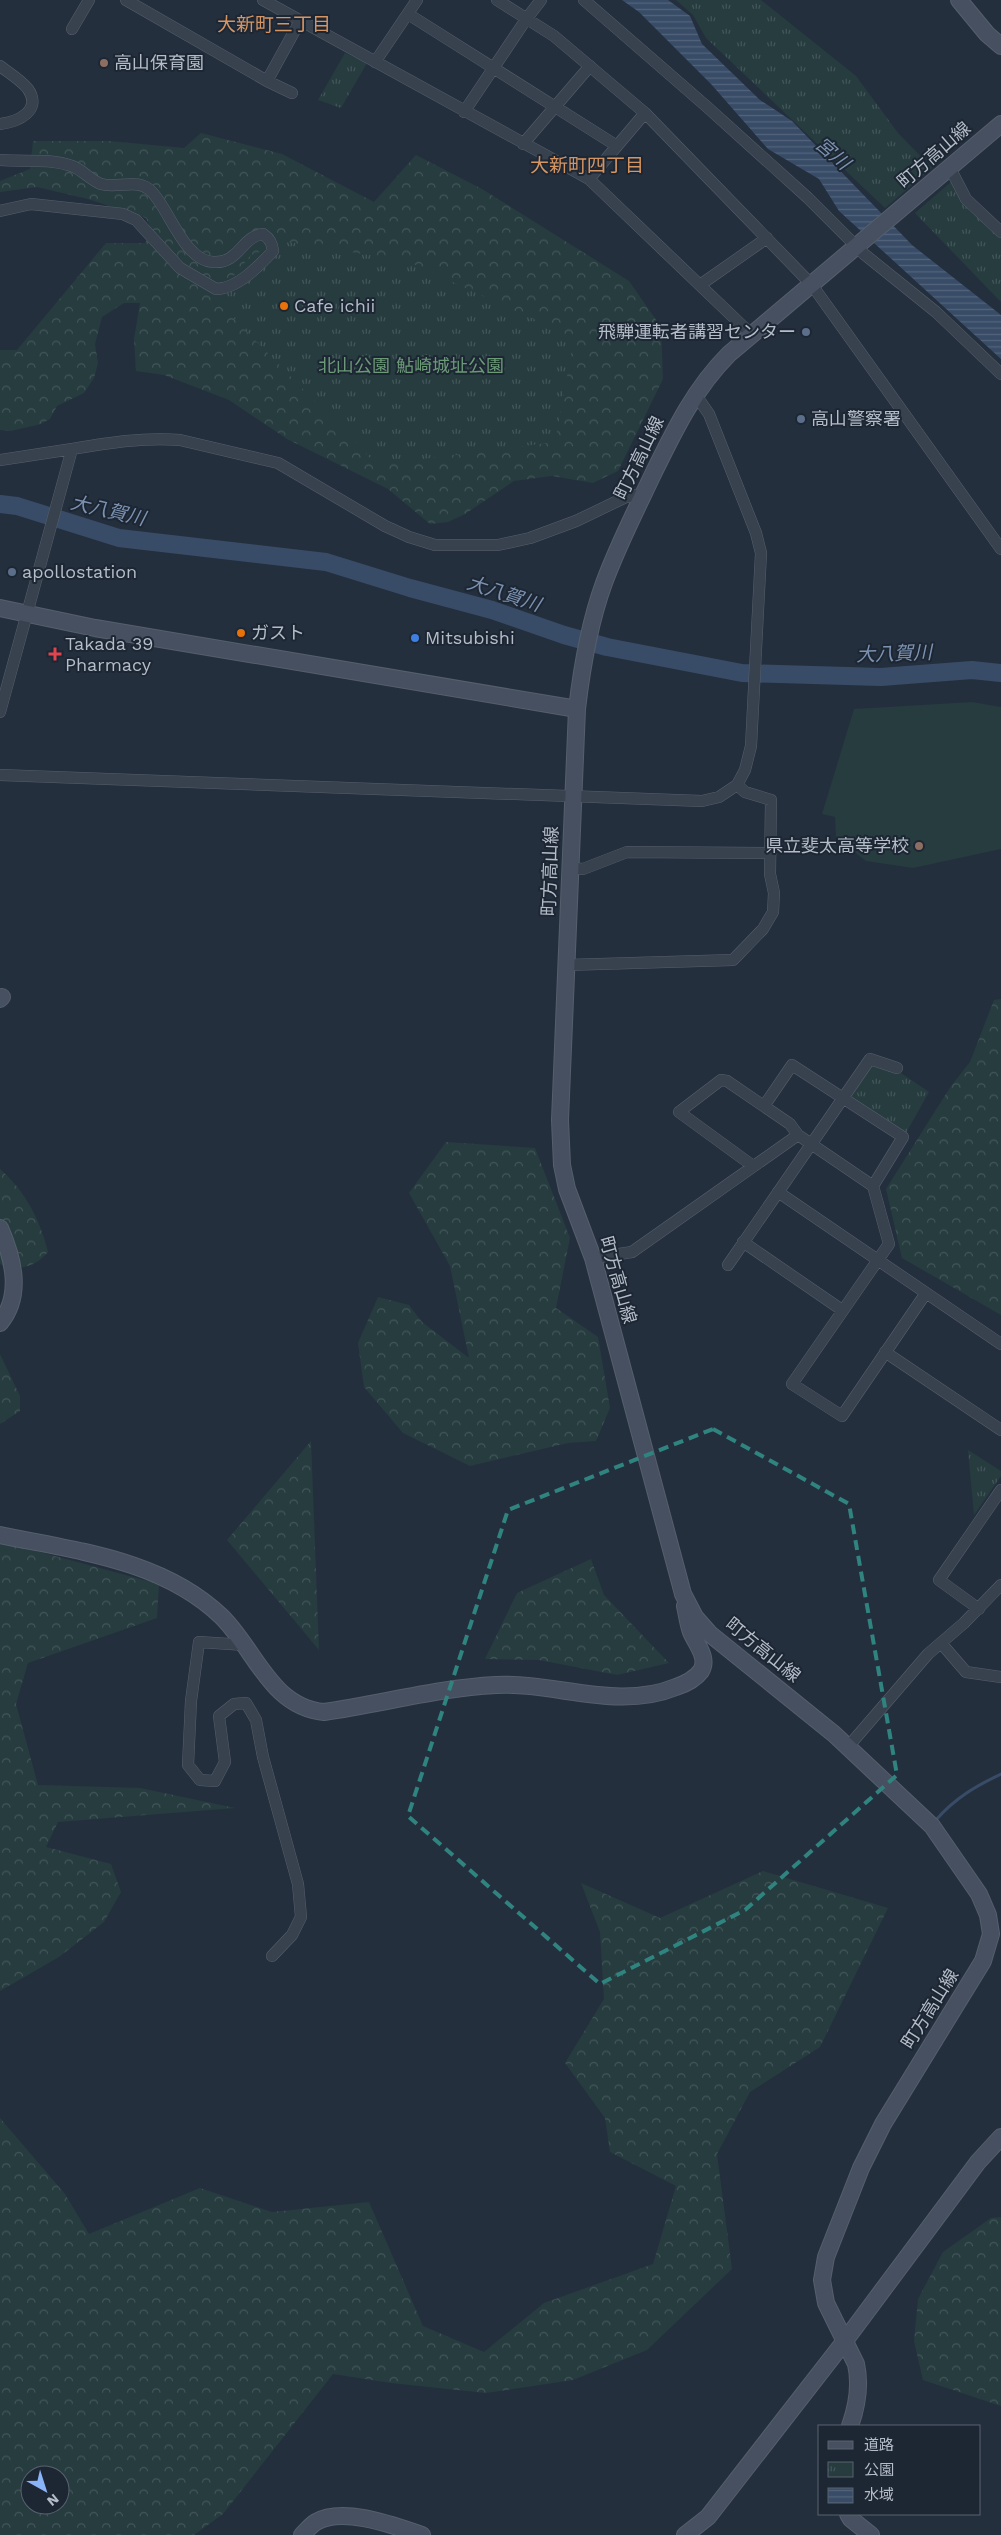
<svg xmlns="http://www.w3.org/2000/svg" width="1001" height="2535" font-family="'Work Sans','Noto Sans JP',sans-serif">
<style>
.grass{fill:#263c3f}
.forest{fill:url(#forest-crowns);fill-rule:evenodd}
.park{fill:url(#park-tufts)}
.water{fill:url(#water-rules)}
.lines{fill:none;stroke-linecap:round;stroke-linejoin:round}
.stream{stroke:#394c67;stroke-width:3}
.river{stroke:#394c67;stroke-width:18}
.street-casing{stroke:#565f6c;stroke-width:12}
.secondary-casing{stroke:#565f6c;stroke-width:18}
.street{stroke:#38414e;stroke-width:11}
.secondary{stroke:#465061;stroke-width:16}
.marked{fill:none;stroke:#308480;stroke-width:4;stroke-dasharray:10 6;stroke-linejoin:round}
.education-dot{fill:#8d6e63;stroke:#1d2633;stroke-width:2}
.food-dot{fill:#e8710a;stroke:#1d2633;stroke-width:2}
.service-dot{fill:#5c6f8a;stroke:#1d2633;stroke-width:2}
.shop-dot{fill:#3f7fe0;stroke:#1d2633;stroke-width:2}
.health-dot{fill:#e0444e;stroke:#1d2633;stroke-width:2}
.labels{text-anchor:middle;stroke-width:4;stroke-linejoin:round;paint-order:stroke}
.poi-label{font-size:18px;fill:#b4bcc9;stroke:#1d2633;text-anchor:start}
.street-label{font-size:18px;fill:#b4bcc9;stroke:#1d2633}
.park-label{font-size:18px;fill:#6b9a76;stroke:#1d2633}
.neighbourhood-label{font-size:19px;fill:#d59563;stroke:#1d2633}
.water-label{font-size:19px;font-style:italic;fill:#7c92b1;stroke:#1d2633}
</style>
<defs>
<pattern id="forest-crowns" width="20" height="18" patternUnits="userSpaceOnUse" patternTransform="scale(1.25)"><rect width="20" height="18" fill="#263c3f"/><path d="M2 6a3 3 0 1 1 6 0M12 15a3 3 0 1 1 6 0" fill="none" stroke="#435659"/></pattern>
<pattern id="park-tufts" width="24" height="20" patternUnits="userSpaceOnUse" patternTransform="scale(1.25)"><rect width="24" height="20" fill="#263c3f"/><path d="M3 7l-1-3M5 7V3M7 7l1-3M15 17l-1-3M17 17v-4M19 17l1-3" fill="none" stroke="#435659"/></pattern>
<pattern id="water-rules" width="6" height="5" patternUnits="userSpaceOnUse" patternTransform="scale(1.25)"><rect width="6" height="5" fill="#394c67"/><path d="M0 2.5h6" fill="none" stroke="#53647b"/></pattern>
</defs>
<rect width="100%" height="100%" fill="#242f3e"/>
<path class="grass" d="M 972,702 L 1001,707 L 1001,849 L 913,868 L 866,861 L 836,838 L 835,817 L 822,814 L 854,709 Z"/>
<path class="forest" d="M 201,133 L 282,154 L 374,202 L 416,155 L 482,189 L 629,281 L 661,327 L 663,379 L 618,471 L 593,483 L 552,476 L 514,481 L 465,514 L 448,522 L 430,524 L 388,489 L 287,439 L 229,400 L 164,375 L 136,371 L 134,339 L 140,303 L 124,303 L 102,317 L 95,344 L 98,363 L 94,378 L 84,393 L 57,406 L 50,419 L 41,424 L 11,431 L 0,430 L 0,350 L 17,350 L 106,243 L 145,243 L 152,231 L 146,218 L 88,199 L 37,187 L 0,192 L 0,181 L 30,169 L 33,141 L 109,141 L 184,148 Z
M 1001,999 L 1001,1315 L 902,1258 L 886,1189 L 951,1086 L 970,1062 L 994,1000 Z
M 446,1142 L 535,1148 L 570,1238 L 556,1308 L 598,1337 L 610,1408 L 596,1441 L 568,1443 L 470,1466 L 403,1433 L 364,1387 L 358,1343 L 378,1297 L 409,1305 L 422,1322 L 469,1358 L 450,1266 L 409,1193 Z
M 0,1169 C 25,1191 40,1219 48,1252 C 36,1267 17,1272 0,1264 Z
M 0,1354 L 20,1396 L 20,1411 L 0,1424 Z
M 311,1441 L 319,1650 L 227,1540 Z
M 3,1542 L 159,1584 L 157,1618 L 28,1663 L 16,1704 L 38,1785 L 140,1788 L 235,1808 L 58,1822 L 46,1847 L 111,1864 L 121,1892 L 104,1922 L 59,1957 L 0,1991 L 0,1543 Z
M 591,1559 L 604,1595 L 669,1663 L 617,1675 L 539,1660 L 485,1659 L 517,1593 Z
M 763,1871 L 888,1908 L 820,2047 L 750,2092 L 717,2154 L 732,2269 L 647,2350 L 573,2380 L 486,2393 L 391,2383 L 333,2374 L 223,2514 L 194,2535 L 0,2535 L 0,2118 L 65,2194 L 89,2234 L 200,2188 L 272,2212 L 369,2202 L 423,2326 L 484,2352 L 544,2303 L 653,2264 L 676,2186 L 610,2152 L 605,2118 L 565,2063 L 604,1999 L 600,1932 L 581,1883 L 660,1918 ZM 30,2475 L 60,2475 L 60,2505 L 30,2505 Z
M 1001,2217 L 1001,2406 L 923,2380 L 914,2341 L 918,2299 L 943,2252 L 991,2218 Z"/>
<path class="park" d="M 676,0 L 761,0 L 856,76 L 898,133 L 932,168 L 885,208 L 706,38 L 693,15 Z
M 345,53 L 367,63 L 341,108 L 318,100 Z
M 951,182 L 1001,236 L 1001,302 L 915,213 Z
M 287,242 L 407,261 L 574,338 L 555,442 L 377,465 L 218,302 L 223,289 L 251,255 Z
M 872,1064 L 898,1071 L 929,1092 L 906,1133 L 853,1101 L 850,1094 Z
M 968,1450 L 1001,1471 L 1001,1476 L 974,1515 Z"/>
<path class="water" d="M 622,0 L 668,0 L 690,16 L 702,44 L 760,100 L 792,121 L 912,245 L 1001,315 L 1001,359 L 839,211 L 819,179 L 768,149 L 711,84 L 639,12 Z"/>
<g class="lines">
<path class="stream" d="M 936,1820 C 955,1798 976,1786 1001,1774"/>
<path class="river" d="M 0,504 L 17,506 L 119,538 L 326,562 L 410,588 L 492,610 L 564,635 L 607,647 L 742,673 L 881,677 L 972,670 L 1001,673"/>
<defs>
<path id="street" d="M 126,0 L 267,81 L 292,93
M 263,0 L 589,179 L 752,335
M 497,0 L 554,36 L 645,113 L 812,285 L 1001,549
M 584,0 L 706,106 L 808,198 L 864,254 L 936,312 L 1001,374
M 408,14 L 617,146
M 72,29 L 89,0
M 375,62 L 417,0
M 0,66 C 9,73 21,80 28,89 C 43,111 17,122 0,124
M 267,81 L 300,21
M 464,112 L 527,18 L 541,0
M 523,144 L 590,66
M 0,160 C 25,162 48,158 72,166 C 83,170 90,180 101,184 C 118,189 138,177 152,192 C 170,211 184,260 213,262 C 239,264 242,236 263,234 C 270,239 272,243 273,251 C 259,266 237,289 216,289 L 180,268 L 136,220 L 123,214 L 31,204 L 0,211
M 950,168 L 966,199 L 1001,232
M 589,179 L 645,113
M 700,285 L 767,238
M 0,460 L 72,449
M 0,712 L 72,449 C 108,443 143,437 180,440 L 278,463 L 385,526 L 409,537 L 435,545 L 498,545 L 530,538 L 576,521 L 626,497 L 644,494
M 0,775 L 702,801 L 719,797 L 737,785 L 745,770 L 751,746 L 761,553 L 756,533 L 709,414 L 695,394
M 571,868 L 583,869 L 627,852 L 771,853
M 566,965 L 733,960 L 763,929 L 773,912 L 774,893 L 770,874 L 771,800 L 745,792 L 737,785
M 764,1106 L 792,1065 L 903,1137 L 873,1186
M 753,1166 L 679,1112 L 721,1080 L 727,1081 L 790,1124 L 798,1135 L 873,1186 L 889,1244 L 792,1384 L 842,1416 L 926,1293
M 778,1192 L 1001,1344
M 743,1242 L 842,1310
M 593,1258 L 632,1252 L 798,1135
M 728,1265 L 870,1059 L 897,1068
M 885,1352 L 1001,1430
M 979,1609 L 939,1580 L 1001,1490
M 941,1643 L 966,1672 L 1001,1677
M 245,1645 L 199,1642 L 191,1701 L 188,1765 L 200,1780 L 215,1781 L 225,1762 L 219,1716 L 234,1704 L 246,1703 L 256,1720 L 263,1757 L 298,1884 L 301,1917 L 292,1935 L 272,1956
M 847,1748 L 928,1654 L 964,1623 L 1001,1585"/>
<path id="secondary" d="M 959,0 L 987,34 L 1001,46
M 0,608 L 95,628 L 577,709
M 0,999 L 2,997
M 0,1228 C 13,1258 23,1295 0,1323
M 0,1535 C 77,1551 163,1560 222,1617 C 256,1651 271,1707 324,1712 C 381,1704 438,1688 496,1685 C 557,1682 617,1711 676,1687 C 685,1684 695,1679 701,1671 C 709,1658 696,1644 691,1632 C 688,1624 687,1615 685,1606
M 850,2426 C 857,2406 861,2386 856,2364 L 826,2303 L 822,2280 L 826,2257 L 861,2168 L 883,2124 L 983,1961 L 991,1934 L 988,1915 L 979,1894 L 932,1826 L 834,1734 L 710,1634 L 695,1617 L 683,1594 L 593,1258 L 567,1189 L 562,1165 L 560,1120 L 577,709 C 582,666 589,624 604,583 C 618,545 637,508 654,472 C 675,429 695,388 729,354 L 1001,124
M 848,2514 L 851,2519 L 871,2535
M 302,2535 C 306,2531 311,2525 316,2522 C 343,2506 395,2526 422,2535
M 685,2535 L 708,2517 L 844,2342 L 978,2162 L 1001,2137"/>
</defs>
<use href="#street" class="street-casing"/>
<use href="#secondary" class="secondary-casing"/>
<use href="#street" class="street"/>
<use href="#secondary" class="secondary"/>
</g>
<path class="marked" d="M 713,1429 L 849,1504 L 897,1775 L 745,1910 L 600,1984 L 408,1816 L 508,1510 Z"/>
<g class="education-dot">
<circle cx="104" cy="63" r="5"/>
<circle cx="919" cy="846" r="5"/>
</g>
<g class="food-dot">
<circle cx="284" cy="306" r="5"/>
<circle cx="241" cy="633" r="5"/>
</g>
<g class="service-dot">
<circle cx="806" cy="332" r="5"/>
<circle cx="801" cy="419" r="5"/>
<circle cx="12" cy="572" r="5"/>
</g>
<circle class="shop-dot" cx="415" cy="638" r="5"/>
<path class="health-dot" d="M52.5 646.5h5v5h5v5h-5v5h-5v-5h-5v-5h5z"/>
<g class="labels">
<g class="poi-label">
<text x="114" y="69">高山保育園</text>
<text x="294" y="312">Cafe ichii</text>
<text x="796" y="338" text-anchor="end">飛騨運転者講習センター</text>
<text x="811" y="425">高山警察署</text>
<text x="22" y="578">apollostation</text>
<text x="251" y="639">ガスト</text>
<text x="425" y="644">Mitsubishi</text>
<text x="65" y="650">Takada 39<tspan x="65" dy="21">Pharmacy</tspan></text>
<text x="909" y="852" text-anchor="end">県立斐太高等学校</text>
</g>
<g class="street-label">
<text transform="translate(934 155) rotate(-41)" y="6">町方高山線</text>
<text transform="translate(639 458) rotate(-64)" y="6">町方高山線</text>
<text transform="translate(550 871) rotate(-88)" y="6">町方高山線</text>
<text transform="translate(618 1280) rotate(74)" y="6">町方高山線</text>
<text transform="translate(763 1650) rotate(39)" y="6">町方高山線</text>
<text transform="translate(930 2009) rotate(-58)" y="6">町方高山線</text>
</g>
<g class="park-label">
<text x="411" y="372">北山公園 鮎崎城址公園</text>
</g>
<g class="neighbourhood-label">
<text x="274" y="31">大新町三丁目</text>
<text x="587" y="172">大新町四丁目</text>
</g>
<g class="water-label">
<text transform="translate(833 153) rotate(41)" y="7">宮川</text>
<text transform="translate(108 510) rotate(13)" y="7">大八賀川</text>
<text transform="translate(504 593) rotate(18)" y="7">大八賀川</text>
<text transform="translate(894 653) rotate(-2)" y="7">大八賀川</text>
</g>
</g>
<rect x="818" y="2425" width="162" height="90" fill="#1d2633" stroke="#59626f"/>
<rect x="828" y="2441" width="25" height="8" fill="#465061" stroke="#59626f"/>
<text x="864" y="2450" font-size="15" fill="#b4bcc9">道路</text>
<rect x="828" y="2462" width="25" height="15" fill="url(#park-tufts)" stroke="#59626f"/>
<text x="864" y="2475" font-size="15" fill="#b4bcc9">公園</text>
<rect x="828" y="2488" width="25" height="15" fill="url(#water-rules)" stroke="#59626f"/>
<text x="864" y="2500" font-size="15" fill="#b4bcc9">水域</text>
<g transform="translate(45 2490) rotate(141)"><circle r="24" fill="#1d2633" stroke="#59626f"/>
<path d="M0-4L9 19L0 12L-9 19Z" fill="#8ab4f8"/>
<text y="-8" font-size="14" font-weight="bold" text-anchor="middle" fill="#b4bcc9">N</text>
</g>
</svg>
